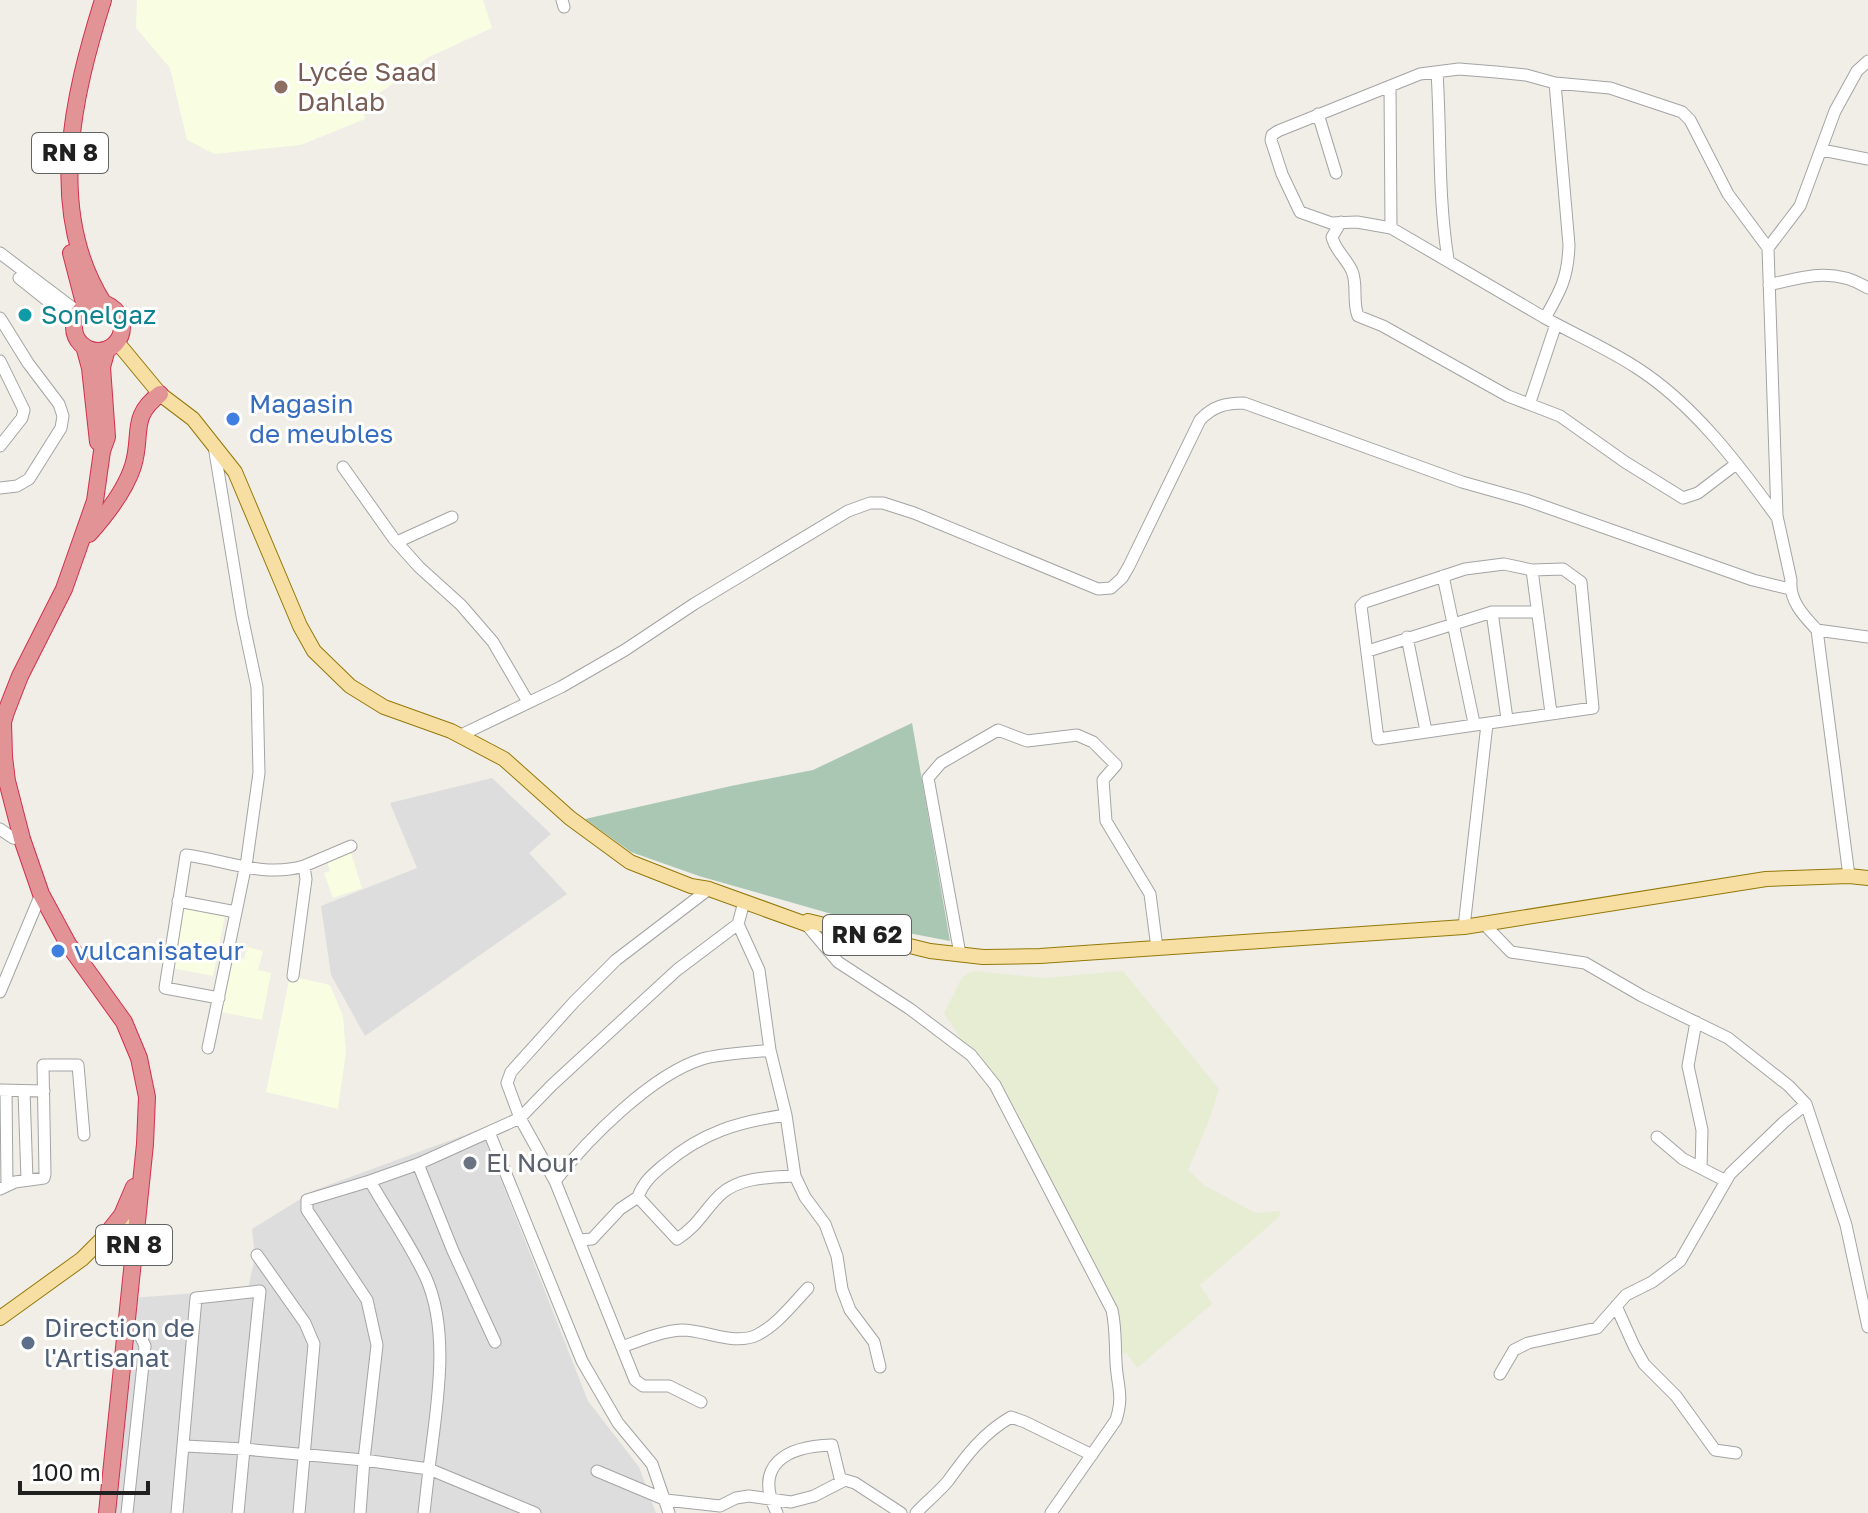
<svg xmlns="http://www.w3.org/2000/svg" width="1868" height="1513" font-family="'Golos Text',sans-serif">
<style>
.residential{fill:#dedddd}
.education{fill:#f9fde2}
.farmland{fill:#e7edd3}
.cemetery{fill:#a9c7b2}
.parking{fill:#e4e4e4}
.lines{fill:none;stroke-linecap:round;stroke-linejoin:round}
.minor-casing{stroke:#a4a4a4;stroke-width:13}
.major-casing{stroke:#937909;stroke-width:16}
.highway-casing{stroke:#d13050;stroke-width:18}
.minor{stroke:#fff;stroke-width:11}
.major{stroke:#f7dfa4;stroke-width:14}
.highway{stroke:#e29396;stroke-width:16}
.education-dot{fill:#8d6e63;stroke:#fff;stroke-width:3}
.culture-dot{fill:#0f9aa8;stroke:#fff;stroke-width:3}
.shop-dot{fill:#3f7fe0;stroke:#fff;stroke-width:3}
.worship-dot{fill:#6b7280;stroke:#fff;stroke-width:3}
.service-dot{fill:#5c6f8a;stroke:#fff;stroke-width:3}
.labels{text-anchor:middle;stroke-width:6;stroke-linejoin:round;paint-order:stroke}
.shield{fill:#fff;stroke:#636363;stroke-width:2}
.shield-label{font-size:24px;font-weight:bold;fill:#202020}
.education-label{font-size:26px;fill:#785e54;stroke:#fff;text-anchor:start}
.culture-label{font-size:26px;fill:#0d838f;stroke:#fff;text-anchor:start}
.shop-label{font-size:26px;fill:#366cbe;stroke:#fff;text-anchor:start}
.worship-label{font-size:26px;fill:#5b616d;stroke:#fff;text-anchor:start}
.service-label{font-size:26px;fill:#4e5e75;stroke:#fff;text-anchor:start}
</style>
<rect width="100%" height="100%" fill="#f0eee6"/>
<path class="residential" d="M 492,778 L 551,834 L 529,853 L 567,894 L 365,1036 L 331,975 L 321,906 L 417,868 L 390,803 Z
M 481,1129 L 588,1401 L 639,1467 L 656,1513 L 110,1513 L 132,1298 L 248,1289 L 255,1257 L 252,1229 L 315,1190 Z"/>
<path class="education" d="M 137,0 L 483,0 L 492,28 L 427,58 L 362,106 L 365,119 L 301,145 L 214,154 L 187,140 L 170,68 L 136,28 Z
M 350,850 L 362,888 L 333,898 L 324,873 L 330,871 L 326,858 Z
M 184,907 L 225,915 L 213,976 L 172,968 Z
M 247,947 L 263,951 L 258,970 L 271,973 L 262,1020 L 221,1012 L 234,957 L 244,959 Z
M 290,976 L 330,985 L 343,1016 L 346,1052 L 338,1109 L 266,1092 Z"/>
<path class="farmland" d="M 973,971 L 1043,978 L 1123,971 L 1219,1089 L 1208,1123 L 1188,1170 L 1204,1185 L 1255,1213 L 1281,1211 L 1278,1218 L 1200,1285 L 1212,1304 L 1137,1368 L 1126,1353 L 1111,1354 L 1111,1306 L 1038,1160 L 944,1013 L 962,977 Z"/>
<path class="cemetery" d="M 912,723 L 950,941 L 877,927 L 699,876 L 631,852 L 585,819 L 731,786 L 813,770 Z"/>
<path class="parking" d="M 64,1349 L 76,1350 L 74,1370 L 62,1369 Z"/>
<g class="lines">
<defs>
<path id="minor" d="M 562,0 L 564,7
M 1437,72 C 1441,135 1438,197 1448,259
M 1390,87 L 1391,228
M 1318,114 L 1336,173
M 1822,150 L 1868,159
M 1341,222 L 1332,237 C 1335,250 1346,258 1352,271 C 1358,285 1352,301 1358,316 L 1383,326 L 1508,396 L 1560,416 L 1625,462 L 1683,498 L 1698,493 L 1736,464
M 1768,248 L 1728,194 L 1690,120 L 1682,112 L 1610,88 L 1555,83 L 1569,245 C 1568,277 1561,290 1545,318 C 1576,335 1608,349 1637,368 C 1693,404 1737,462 1776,516
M 0,253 L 74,309 L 81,310
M 19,278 L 69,318 L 74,326
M 1769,285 C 1805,276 1835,267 1868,288
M 0,318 L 28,363 L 59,404 L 63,416 L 61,428 L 29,479 L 17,486 L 0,488
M 1545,318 L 1391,228 L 1357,222 L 1331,223 L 1300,212 L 1282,174 L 1271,140 L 1272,135 L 1278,131 L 1420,74 L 1459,69 L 1496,72 L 1526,75 L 1555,83
M 0,361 L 24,410 L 22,418 L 0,446
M 1530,402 L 1556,324
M 343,467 L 394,539 L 419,567 L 461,605 L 493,642 L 528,702
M 397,542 L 452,517
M 1504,564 L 1532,570 L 1563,569 L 1581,582 L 1593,708 L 1378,739 L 1361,606 L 1365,602 L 1465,569 Z
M 1532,570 L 1551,713
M 1443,576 L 1474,723
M 1492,612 L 1507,719
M 1817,630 L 1868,637
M 1407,637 L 1426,731
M 1368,651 L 1492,612 L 1537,612
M 459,736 L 561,687 L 625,650 L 694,604 L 848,511 L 870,503 L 883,503 L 914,513 L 1098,589 L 1111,588 L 1122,578 L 1129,566 L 1200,420 C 1213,406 1226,403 1244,403 L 1462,482 L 1526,500 L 1753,580 L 1790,589
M 0,829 L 13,838 L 22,839
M 304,866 L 351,846
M 1849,876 L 1817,630 C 1804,616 1789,601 1791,580 L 1777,516 L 1768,248 L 1800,206 L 1835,111 L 1857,71 L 1868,61
M 178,901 L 236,912
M 806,924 L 838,962 L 910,1009 L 971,1055 L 995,1085 L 1112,1310 C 1116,1328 1115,1344 1116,1362 C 1117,1386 1124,1395 1116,1420 L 1051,1513
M 1484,924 L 1511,952 L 1585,963 L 1642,996 L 1728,1038 L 1789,1086 L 1806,1104 L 1846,1225 L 1868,1327
M 1464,927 L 1487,724
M 960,954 L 928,778 L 941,763 L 998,730 L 1027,741 L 1077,735 L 1093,742 L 1116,765 L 1103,780 L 1106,821 L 1150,894 L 1157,948
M 0,992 L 41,894
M 219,998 L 165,988 L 186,855 C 225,860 264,878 304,866 L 306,879 L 293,976
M 1696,1022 L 1688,1066 L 1702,1130 L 1701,1168
M 208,1048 L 247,859 L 259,773 L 257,687 L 242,616 L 214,446
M 0,1090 L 44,1091
M 6,1091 L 7,1185
M 24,1091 L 27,1180
M 489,1132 L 582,1361 L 618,1423 L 652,1464 L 669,1513
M 1657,1137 L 1683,1159 L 1726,1181
M 418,1164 L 453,1251 L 495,1342
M 795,1176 L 805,1197 L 825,1224 L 837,1256 L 842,1289 L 850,1310 L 874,1342 L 880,1367
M 370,1181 L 418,1164 L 520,1118 L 552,1085 L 677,970 L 738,924 L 744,902
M 555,1181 C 588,1139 651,1075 702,1059 C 723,1053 748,1053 770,1050 L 759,970 L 738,924
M 0,1189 L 15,1182 L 44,1178 L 45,1174 L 43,1065 L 78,1065 L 84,1135
M 638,1197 L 677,1239 C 699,1225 704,1210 721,1194 C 740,1177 771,1177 795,1176 L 786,1115 L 770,1050
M 580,1240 L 592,1239 L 620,1209 L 638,1197 C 643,1182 653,1174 665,1164 C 703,1132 738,1122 786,1115
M 257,1255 L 305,1323 L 314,1344 L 299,1513
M 1616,1306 L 1634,1346 L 1644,1364 L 1676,1396 L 1715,1450 L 1736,1453
M 126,1328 L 139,1333 L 145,1346 L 127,1513
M 622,1347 C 641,1340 662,1331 682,1330 C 706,1330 734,1346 757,1335 C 777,1325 792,1305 808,1288
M 1500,1374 L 1514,1350 L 1528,1343 L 1597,1328 L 1626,1295 L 1652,1282 L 1680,1261 L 1730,1174 L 1784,1122 L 1806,1104
M 701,1402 L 669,1386 L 643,1386 L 635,1380 L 555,1181 L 520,1118 L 507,1083 L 511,1072 L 574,1002 L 616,960 L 709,889
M 185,1446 L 244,1449 L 238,1513
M 597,1471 L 666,1500 L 720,1506 L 736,1498 L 749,1496 L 791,1502 L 814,1496 L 845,1480 L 855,1483 L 901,1513
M 177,1513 L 196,1298 L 260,1291 L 244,1449 L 364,1460 L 377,1345 L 367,1300 L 307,1210 L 307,1200 L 370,1181 C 388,1213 411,1245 426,1278 C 451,1334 436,1410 429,1469 L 535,1513
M 360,1513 L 364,1460 L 429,1469 L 424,1513
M 777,1513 C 752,1464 788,1446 832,1445 L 841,1482
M 916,1513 C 926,1502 939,1492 948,1481 C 966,1456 983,1433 1011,1417 L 1025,1422 L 1092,1455"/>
<path id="major" d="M 117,342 L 160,394 L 193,419 L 235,472 L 300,626 L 314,651 L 350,686 L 384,707 L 451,731 L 504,759 L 570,818 L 630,862 L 691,886 L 709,889 L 806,924 L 808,921 L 930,951 L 983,957 L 1040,956 L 1464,927 L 1766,879 L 1849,876 L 1868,878
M 0,1318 L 82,1259 L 107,1234 L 125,1226 L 136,1226"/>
<path id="highway" d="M 103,0 C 73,96 45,212 104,304
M 71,253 L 85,307
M74 327a24 24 0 1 1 48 0a24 24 0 1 1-48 0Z
M 84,346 L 90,368 L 98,442
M 89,534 C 106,515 125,491 133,466 C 143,434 129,417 160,394
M 107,1234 L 122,1215 L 134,1187
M 107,1513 L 145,1144 L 147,1097 L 139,1058 L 124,1022 L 68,944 L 41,894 L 22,839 L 7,781 L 4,757 L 3,722 L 6,712 L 20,676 L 64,589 L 95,501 L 102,451 L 107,437 L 102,367 L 107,349"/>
</defs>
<use href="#minor" class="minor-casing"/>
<use href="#major" class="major-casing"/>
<use href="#highway" class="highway-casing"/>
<use href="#minor" class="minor"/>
<use href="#major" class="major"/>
<use href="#highway" class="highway"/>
</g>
<circle class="education-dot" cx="281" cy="87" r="8"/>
<circle class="culture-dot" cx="25" cy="315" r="8"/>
<g class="shop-dot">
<circle cx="233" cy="419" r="8"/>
<circle cx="58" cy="951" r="8"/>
</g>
<circle class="worship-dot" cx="470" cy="1163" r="8"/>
<circle class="service-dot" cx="28" cy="1343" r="8"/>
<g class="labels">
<g class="shield">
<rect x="32" y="133" width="76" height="40" rx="6"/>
<rect x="823" y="915" width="88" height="40" rx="6"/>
<rect x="96" y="1225" width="76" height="40" rx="6"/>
</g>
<g class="shield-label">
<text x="70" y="161">RN 8</text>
<text x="867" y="943">RN 62</text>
<text x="134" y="1253">RN 8</text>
</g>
<g class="education-label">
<text x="297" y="81">Lycée Saad<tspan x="297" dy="30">Dahlab</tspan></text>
</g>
<g class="culture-label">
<text x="41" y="324">Sonelgaz</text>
</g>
<g class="shop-label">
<text x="249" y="413">Magasin<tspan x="249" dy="30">de meubles</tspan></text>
<text x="74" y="960">vulcanisateur</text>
</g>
<g class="worship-label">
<text x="486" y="1172">El Nour</text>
</g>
<g class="service-label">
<text x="44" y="1337">Direction de<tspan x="44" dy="30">l'Artisanat</tspan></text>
</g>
</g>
<path d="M20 1481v12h128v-12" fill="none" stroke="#202020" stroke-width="4"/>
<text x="32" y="1481" font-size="24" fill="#202020" stroke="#ffffff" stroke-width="6" paint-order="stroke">100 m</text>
</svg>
